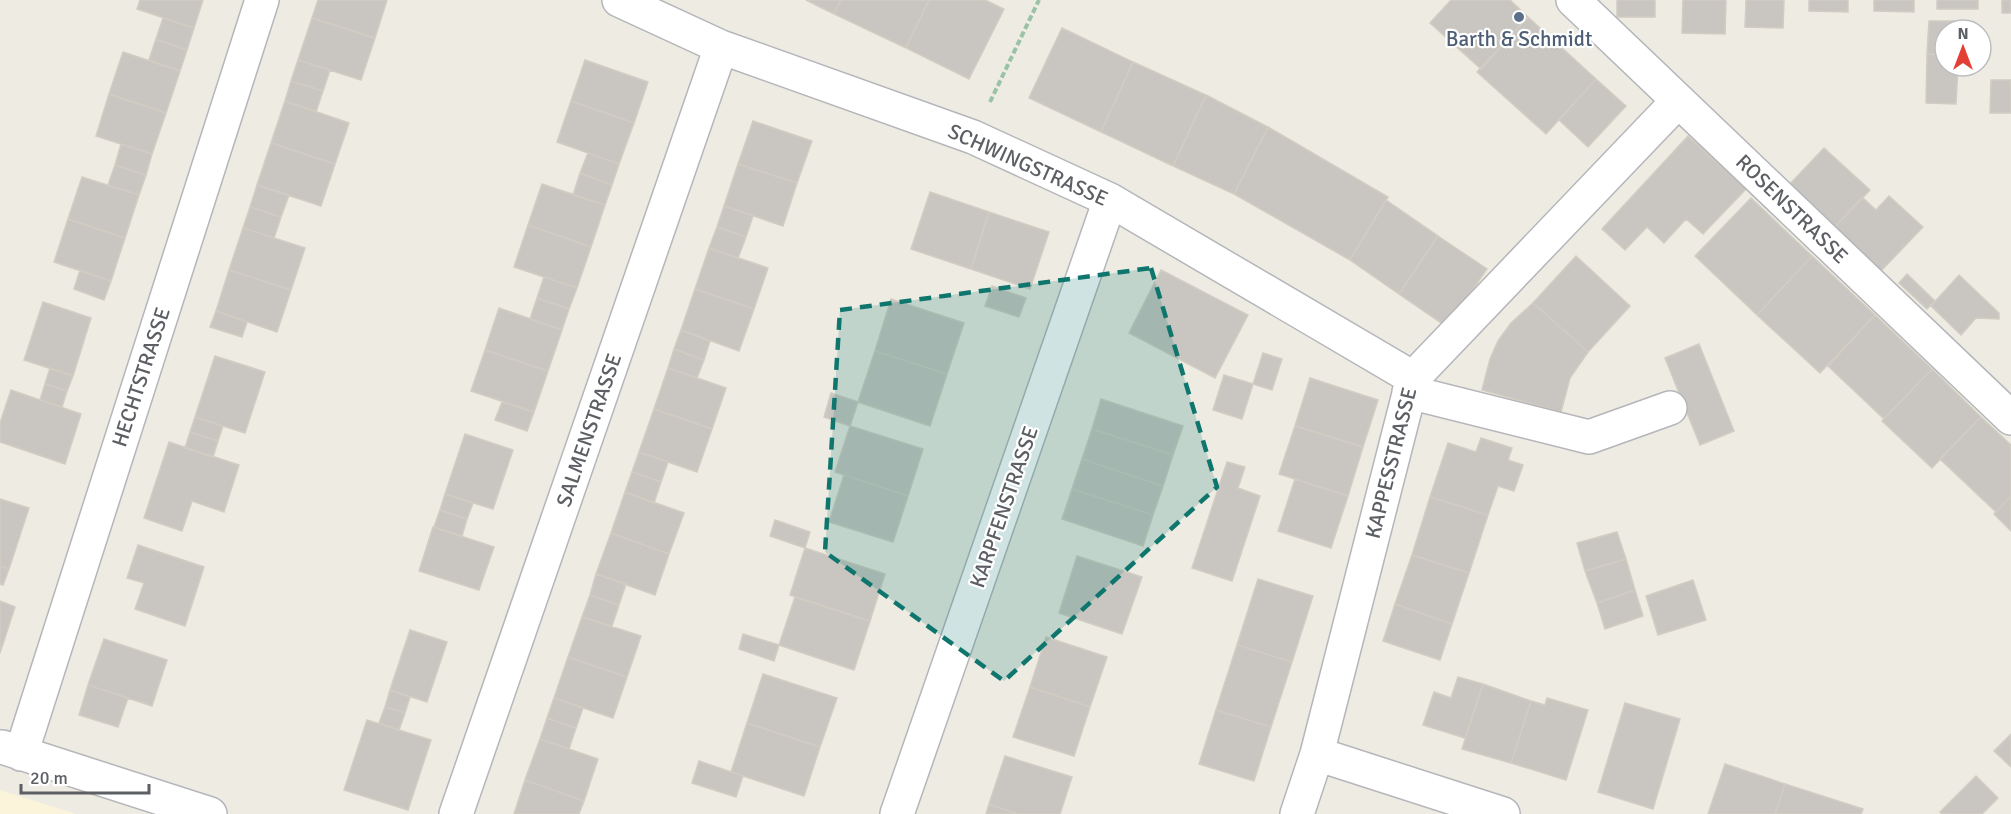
<svg xmlns="http://www.w3.org/2000/svg" width="2011" height="814" font-family="Signika,sans-serif">
<style>
.commercial{fill:#fcf4da}
.building{fill:#c9c6c1;stroke:#d2cdc2;stroke-width:1.5}
.lines{fill:none;stroke-linecap:round;stroke-linejoin:round}
.minor-casing{stroke:#b4b6ba;stroke-width:36}
.path{stroke:#98c3a4;stroke-width:4;stroke-dasharray:6 3;stroke-linecap:butt}
.minor{stroke:#fff;stroke-width:33}
.marked{fill:#0f766e;fill-opacity:0.2;stroke:#0f766e;stroke-width:4.5;stroke-dasharray:12 8;stroke-linejoin:round}
.service-dot{fill:#5c6f8a;stroke:#fff;stroke-width:2}
.labels{text-anchor:middle;stroke-width:4.5;stroke-linejoin:round;paint-order:stroke}
.service-label{font-size:21px;fill:#4e5e75;stroke:#fff}
.street-label{font-size:21px;fill:#5c5f64;stroke:#fff}
</style>
<rect width="100%" height="100%" fill="#eeebe3"/>
<path class="commercial" d="M 0,790 L 76,814 L 0,814 Z"/>
<path class="building" d="M 140,0 L 203,0 L 194,28 L 137,9 Z
M 318,0 L 387,0 L 375,38 L 312,18 Z
M 806,0 L 841,0 L 834,14 Z
M 841,0 L 929,0 L 906,48 L 834,14 Z
M 929,0 L 985,0 L 1004,9 L 969,79 L 906,48 Z
M 1451,0 L 1510,0 L 1528,17 L 1481,69 L 1430,23 Z
M 1617,0 L 1655,0 L 1655,17 L 1617,17 Z
M 1683,0 L 1726,0 L 1725,34 L 1682,33 Z
M 1746,0 L 1784,0 L 1783,28 L 1745,27 Z
M 1809,0 L 1848,0 L 1848,12 L 1809,11 Z
M 1874,0 L 1914,0 L 1914,12 L 1874,11 Z
M 1937,0 L 1978,0 L 1978,9 L 1937,9 Z
M 2002,0 L 2011,0 L 2011,13 L 2002,13 Z
M 1528,17 L 1596,79 L 1546,134 L 1477,72 Z
M 163,18 L 194,28 L 187,50 L 156,39 Z
M 312,18 L 375,38 L 361,80 L 298,60 Z
M 1929,21 L 1954,21 L 1953,30 L 1945,30 L 1945,55 L 1927,54 Z
M 1062,28 L 1133,62 L 1101,132 L 1029,98 Z
M 156,39 L 187,50 L 180,71 L 149,60 Z
M 123,52 L 180,71 L 166,113 L 109,94 Z
M 1927,54 L 1945,55 L 1945,66 L 1958,66 L 1956,104 L 1926,103 Z
M 298,60 L 330,70 L 323,91 L 291,81 Z
M 585,60 L 648,82 L 634,123 L 571,101 Z
M 1133,62 L 1206,95 L 1173,166 L 1101,132 Z
M 1596,79 L 1626,106 L 1588,147 L 1559,120 Z
M 1991,80 L 2011,80 L 2011,113 L 1990,113 Z
M 291,81 L 323,91 L 316,112 L 285,101 Z
M 109,94 L 166,113 L 152,154 L 96,136 Z
M 1206,95 L 1268,127 L 1234,194 L 1173,166 Z
M 285,101 L 349,123 L 335,164 L 271,143 Z
M 571,101 L 634,123 L 619,164 L 557,142 Z
M 753,121 L 812,141 L 797,183 L 738,164 Z
M 1268,127 L 1388,197 L 1350,260 L 1234,194 Z
M 1688,136 L 1746,189 L 1703,234 L 1686,219 L 1664,243 L 1647,227 L 1625,250 L 1602,229 Z
M 271,143 L 335,164 L 321,206 L 257,185 Z
M 121,144 L 152,154 L 146,175 L 115,165 Z
M 1824,148 L 1870,190 L 1835,227 L 1789,185 Z
M 588,153 L 619,164 L 612,185 L 580,173 Z
M 738,164 L 797,183 L 783,226 L 724,206 Z
M 115,165 L 146,175 L 139,195 L 108,185 Z
M 580,173 L 612,185 L 605,205 L 573,195 Z
M 82,177 L 139,195 L 125,238 L 68,219 Z
M 542,184 L 605,205 L 591,247 L 528,225 Z
M 257,185 L 289,195 L 281,217 L 250,207 Z
M 930,192 L 989,212 L 971,269 L 911,249 Z
M 1889,196 L 1923,227 L 1881,271 L 1835,227 L 1862,197 L 1876,210 Z
M 1751,198 L 1812,256 L 1757,315 L 1695,256 Z
M 1386,200 L 1438,236 L 1399,294 L 1350,260 Z
M 724,206 L 753,216 L 746,237 L 717,227 Z
M 250,207 L 281,217 L 274,238 L 243,228 Z
M 989,212 L 1049,232 L 1030,289 L 971,269 Z
M 68,219 L 125,238 L 111,281 L 54,262 Z
M 528,225 L 591,247 L 577,288 L 514,267 Z
M 717,227 L 746,237 L 738,258 L 709,248 Z
M 243,228 L 305,248 L 291,290 L 229,270 Z
M 1438,236 L 1487,269 L 1447,327 L 1399,294 Z
M 709,248 L 768,268 L 754,309 L 695,289 Z
M 1576,256 L 1630,306 L 1588,352 L 1533,303 Z
M 1812,256 L 1875,315 L 1820,373 L 1757,315 Z
M 80,270 L 111,281 L 104,300 L 74,289 Z
M 229,270 L 291,290 L 277,332 L 216,311 Z
M 1161,270 L 1248,315 L 1215,378 L 1129,333 Z
M 1907,274 L 1935,301 L 1927,309 L 1899,283 Z
M 1959,275 L 1999,313 L 1999,319 L 1976,318 L 1961,335 L 1931,306 Z
M 544,277 L 577,288 L 569,309 L 537,298 Z
M 992,286 L 1026,298 L 1019,317 L 985,306 Z
M 695,289 L 754,309 L 739,351 L 681,330 Z
M 537,298 L 569,309 L 562,330 L 530,319 Z
M 891,299 L 964,323 L 947,374 L 875,351 Z
M 43,302 L 91,318 L 73,376 L 24,360 Z
M 1533,303 L 1588,352 L 1570,378 L 1561,412 L 1482,390 L 1490,359 L 1498,341 L 1511,323 Z
M 499,308 L 562,330 L 548,371 L 485,350 Z
M 216,311 L 247,322 L 242,337 L 210,327 Z
M 1875,315 L 1932,369 L 1884,419 L 1828,366 Z
M 681,330 L 710,341 L 704,360 L 674,349 Z
M 1699,344 L 1734,431 L 1700,445 L 1665,358 Z
M 674,349 L 704,360 L 697,378 L 668,368 Z
M 485,350 L 548,371 L 534,412 L 471,391 Z
M 875,351 L 947,374 L 930,426 L 858,402 Z
M 1263,353 L 1282,359 L 1272,390 L 1253,384 Z
M 215,356 L 265,372 L 245,433 L 195,417 Z
M 50,368 L 73,376 L 67,391 L 45,384 Z
M 668,368 L 726,388 L 712,429 L 654,409 Z
M 1932,369 L 1981,417 L 1932,468 L 1882,421 Z
M 1224,375 L 1253,384 L 1242,419 L 1213,410 Z
M 1310,378 L 1378,400 L 1363,447 L 1295,426 Z
M 45,384 L 67,391 L 62,407 L 40,400 Z
M 11,390 L 81,414 L 65,464 L 0,442 L 0,423 Z
M 831,393 L 858,402 L 850,426 L 824,417 Z
M 1101,399 L 1183,426 L 1173,455 L 1092,429 Z
M 502,402 L 534,412 L 527,431 L 495,420 Z
M 654,409 L 712,429 L 697,472 L 639,452 Z
M 195,417 L 223,426 L 218,441 L 190,432 Z
M 1981,417 L 2011,445 L 2011,496 L 1996,512 L 1940,459 Z
M 850,426 L 923,449 L 908,496 L 835,472 Z
M 1295,426 L 1363,447 L 1348,496 L 1279,474 Z
M 1092,429 L 1173,455 L 1163,486 L 1082,459 Z
M 190,432 L 218,441 L 213,457 L 185,448 Z
M 465,434 L 513,450 L 493,509 L 445,494 Z
M 1481,438 L 1512,448 L 1508,460 L 1523,465 L 1514,491 L 1498,486 L 1488,515 L 1430,497 L 1448,443 L 1476,452 Z
M 169,442 L 239,465 L 224,512 L 192,501 L 182,531 L 144,518 Z
M 639,452 L 668,462 L 661,482 L 632,472 Z
M 1082,459 L 1163,486 L 1153,515 L 1072,489 Z
M 1227,462 L 1245,467 L 1238,488 L 1260,496 L 1232,581 L 1192,568 Z
M 632,472 L 661,482 L 654,503 L 625,492 Z
M 844,475 L 908,496 L 893,542 L 829,522 Z
M 1295,479 L 1348,496 L 1331,548 L 1278,531 Z
M 1072,489 L 1153,515 L 1143,546 L 1062,519 Z
M 625,492 L 684,513 L 669,554 L 611,533 Z
M 445,494 L 473,503 L 467,519 L 440,510 Z
M 2011,496 L 2011,531 L 1994,514 Z
M 1430,497 L 1488,515 L 1469,573 L 1412,555 Z
M 0,499 L 29,508 L 9,569 L 0,566 Z
M 440,510 L 467,519 L 462,536 L 434,527 Z
M 775,520 L 810,532 L 805,548 L 770,536 Z
M 433,527 L 494,547 L 479,590 L 419,571 Z
M 1617,532 L 1626,559 L 1585,571 L 1577,543 Z
M 611,533 L 669,554 L 655,595 L 596,574 Z
M 138,545 L 204,567 L 185,626 L 135,609 L 144,583 L 127,578 Z
M 805,548 L 885,574 L 870,621 L 790,595 Z
M 1412,555 L 1469,573 L 1452,624 L 1395,604 Z
M 1077,556 L 1142,577 L 1122,634 L 1059,613 Z
M 1626,559 L 1635,590 L 1597,603 L 1585,571 Z
M 0,566 L 9,569 L 3,585 L 0,584 Z
M 596,574 L 626,584 L 619,605 L 590,595 Z
M 1258,579 L 1313,596 L 1292,662 L 1237,645 Z
M 1693,580 L 1706,620 L 1658,635 L 1646,596 Z
M 1635,590 L 1643,616 L 1605,629 L 1597,603 Z
M 590,595 L 619,605 L 612,626 L 582,617 Z
M 795,597 L 870,621 L 854,670 L 779,645 Z
M 0,601 L 15,607 L 0,653 Z
M 1395,604 L 1452,624 L 1440,660 L 1383,641 Z
M 582,617 L 641,636 L 627,677 L 568,657 Z
M 410,630 L 447,642 L 427,702 L 390,690 Z
M 743,634 L 779,645 L 774,661 L 739,649 Z
M 1046,637 L 1107,657 L 1090,707 L 1030,687 Z
M 104,639 L 167,660 L 152,706 L 88,685 Z
M 1237,645 L 1292,662 L 1271,727 L 1216,710 Z
M 568,657 L 627,677 L 613,718 L 554,698 Z
M 763,674 L 837,698 L 820,747 L 747,723 Z
M 1458,677 L 1483,684 L 1465,738 L 1423,725 L 1434,692 L 1451,698 Z
M 1483,684 L 1531,701 L 1511,763 L 1462,749 Z
M 88,685 L 128,698 L 118,727 L 79,715 Z
M 1030,687 L 1090,707 L 1074,756 L 1013,737 Z
M 390,690 L 410,697 L 405,713 L 385,707 Z
M 554,698 L 583,708 L 576,728 L 547,718 Z
M 1547,698 L 1588,710 L 1566,780 L 1511,763 L 1531,701 L 1545,705 Z
M 1625,703 L 1680,719 L 1653,809 L 1598,792 Z
M 385,707 L 405,713 L 399,730 L 379,723 Z
M 1216,710 L 1271,727 L 1254,781 L 1199,764 Z
M 547,718 L 576,728 L 569,749 L 540,739 Z
M 367,720 L 431,740 L 408,810 L 344,790 Z
M 747,723 L 820,747 L 804,796 L 731,772 Z
M 2011,734 L 2011,767 L 1994,751 Z
M 540,739 L 598,759 L 584,801 L 525,780 Z
M 1005,756 L 1072,777 L 1060,814 L 1018,814 L 989,804 Z
M 699,761 L 743,776 L 736,797 L 692,783 Z
M 1725,764 L 1785,784 L 1775,814 L 1708,814 Z
M 1976,776 L 1998,798 L 1982,814 L 1942,814 L 1940,812 Z
M 525,780 L 584,801 L 579,814 L 514,814 Z
M 1785,784 L 1863,809 L 1861,814 L 1775,814 Z
M 989,804 L 1018,814 L 986,814 Z"/>
<g class="lines">
<defs>
<path id="minor" d="M 619,0 L 721,47 L 973,137 L 1110,200 L 1413,378
M 1573,0 L 2011,418
M 1409,392 L 1589,437 L 1670,408
M 2,747 L 210,814
M 21,754 L 262,0
M 1317,754 L 1503,814
M 456,814 L 721,47
M 897,814 L 1110,200
M 1297,814 L 1317,754 L 1413,378 L 1678,101"/>
</defs>
<use href="#minor" class="minor-casing"/>
<path class="path" d="M 990,102 L 1039,0"/>
<use href="#minor" class="minor"/>
</g>
<path class="marked" d="M 1151,268 L 1217,487 L 1004,681 L 825,552 L 840,310 Z"/>
<circle class="service-dot" cx="1519" cy="17" r="6"/>
<g class="labels">
<g class="service-label">
<text x="1519" y="46">Barth &amp; Schmidt</text>
</g>
<g class="street-label">
<text transform="translate(1028 165) rotate(24)" y="7">SCHWINGSTRASSE</text>
<text transform="translate(1792 209) rotate(44)" y="7">ROSENSTRASSE</text>
<text transform="translate(141 377) rotate(-72)" y="7">HECHTSTRASSE</text>
<text transform="translate(589 430) rotate(-71)" y="7">SALMENSTRASSE</text>
<text transform="translate(1391 463) rotate(-76)" y="7">KAPPESSTRASSE</text>
<text transform="translate(1004 507) rotate(-71)" y="7">KARPFENSTRASSE</text>
</g>
</g>
<g transform="translate(1963 48)"><circle r="28" fill="#ffffff" stroke="#bebfc1" stroke-width="1.5"/>
<path d="M0-4.5L10 22L0 15L-10 22Z" fill="#e33f35"/>
<text y="-9" font-size="16" font-weight="bold" text-anchor="middle" fill="#5c5f64">N</text>
</g>
<path d="M21 784v9h128v-9" fill="none" stroke="#5c5f64" stroke-width="3"/>
<text x="30" y="784" font-size="18" fill="#5c5f64" stroke="#ffffff" stroke-width="4.5" paint-order="stroke">20 m</text>
</svg>
